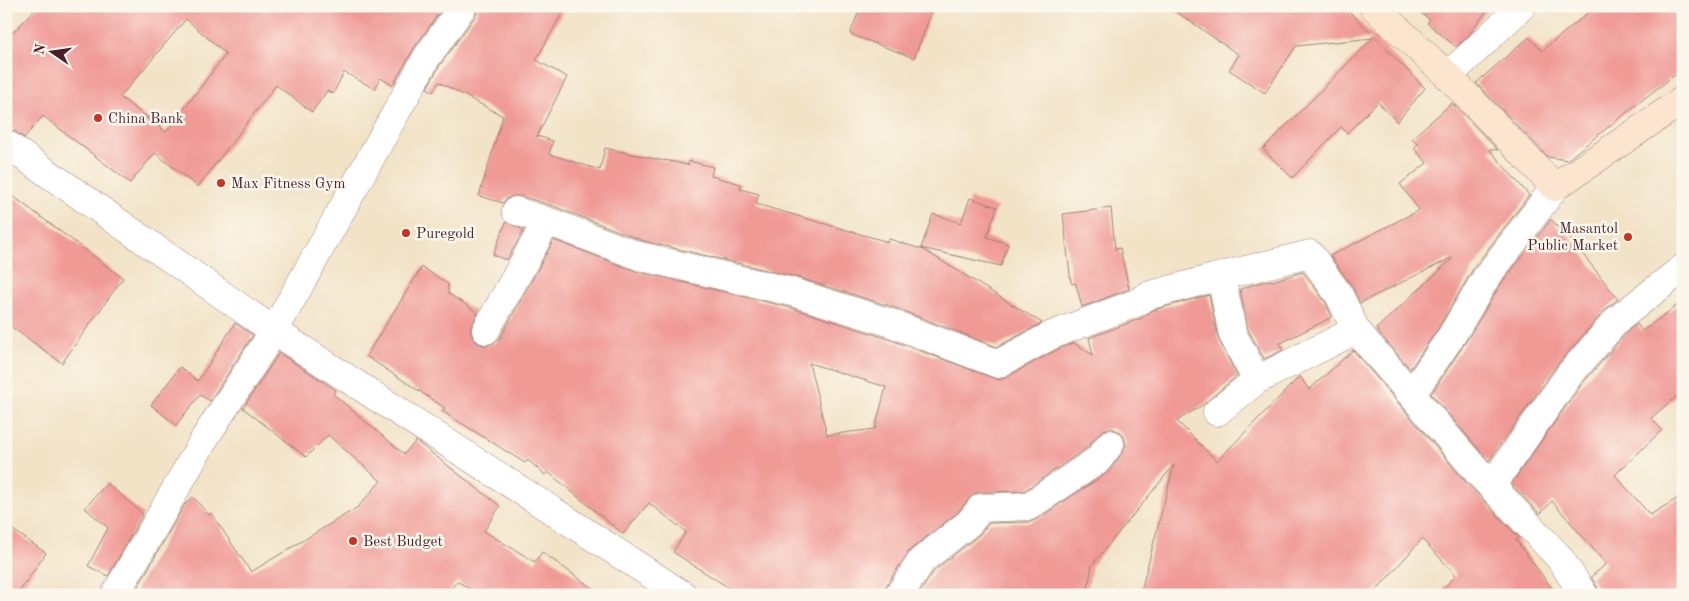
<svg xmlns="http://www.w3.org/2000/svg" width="1689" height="601" font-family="'Old Standard TT',serif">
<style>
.building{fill:#f09a95;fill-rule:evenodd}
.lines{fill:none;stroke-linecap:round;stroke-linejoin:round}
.minor-casing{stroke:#9e8179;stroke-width:29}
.tertiary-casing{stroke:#9e8179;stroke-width:29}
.secondary-casing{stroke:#9e8179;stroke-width:29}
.minor{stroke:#fff;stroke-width:28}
.tertiary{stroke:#fff;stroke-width:28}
.secondary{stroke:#fce5cf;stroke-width:28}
.poi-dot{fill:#c8321e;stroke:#fbf7ec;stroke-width:2}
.labels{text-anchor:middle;stroke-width:5;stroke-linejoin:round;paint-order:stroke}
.poi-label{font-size:15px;fill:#4a1f2b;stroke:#fbf7ec;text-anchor:start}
</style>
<rect width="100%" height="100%" fill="#fbf7ec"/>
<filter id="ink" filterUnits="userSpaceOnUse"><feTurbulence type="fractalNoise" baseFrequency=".02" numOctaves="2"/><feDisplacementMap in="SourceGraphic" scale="10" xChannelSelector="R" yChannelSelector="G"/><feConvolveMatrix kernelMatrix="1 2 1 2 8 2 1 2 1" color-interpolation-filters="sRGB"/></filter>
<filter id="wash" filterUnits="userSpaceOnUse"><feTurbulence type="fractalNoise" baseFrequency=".0096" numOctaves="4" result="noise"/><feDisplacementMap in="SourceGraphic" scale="20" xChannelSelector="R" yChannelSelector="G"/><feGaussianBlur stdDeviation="1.12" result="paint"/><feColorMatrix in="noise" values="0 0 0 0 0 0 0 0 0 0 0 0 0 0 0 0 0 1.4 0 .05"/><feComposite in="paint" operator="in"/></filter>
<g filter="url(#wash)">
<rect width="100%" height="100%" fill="#f2e3c7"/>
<g id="blocks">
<path class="building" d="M 38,6 L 444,6 L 414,48 L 393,85 L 380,78 L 375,89 L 344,72 L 333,94 L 327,91 L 312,112 L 276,85 L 198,187 L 155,153 L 130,183 L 43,116 L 24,138 L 15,131 L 6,129 L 6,40 ZM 186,19 L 226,54 L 166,132 L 120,97 Z
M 478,6 L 566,6 L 536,60 L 567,77 L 537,136 L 553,141 L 549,154 L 600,170 L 605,148 L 665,161 L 665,160 L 688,165 L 689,161 L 713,167 L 711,176 L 741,184 L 740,189 L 759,194 L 756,204 L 888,242 L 889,239 L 924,250 L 1042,323 L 997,347 L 893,307 L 796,277 L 644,241 L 553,206 L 521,196 L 512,196 L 506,199 L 503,203 L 479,196 L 503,116 L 439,82 L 433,92 L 427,88 L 440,65 L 476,15 Z
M 861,6 L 934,6 L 914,58 L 850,34 Z
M 1168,6 L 1344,6 L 1425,88 L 1397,122 L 1378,102 L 1347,133 L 1341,127 L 1292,178 L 1263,149 L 1373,38 L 1296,46 L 1265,93 L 1229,70 L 1239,55 Z
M 1412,6 L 1490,6 L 1468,36 L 1456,47 L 1427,23 L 1430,20 Z
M 1596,6 L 1683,6 L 1683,69 L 1646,97 L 1567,160 L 1548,157 L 1476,83 L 1529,37 L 1542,51 Z
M 1452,103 L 1498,150 L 1489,149 L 1529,195 L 1473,269 L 1439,327 L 1410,369 L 1376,329 L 1452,259 L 1451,258 L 1360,303 L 1352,286 L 1330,256 L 1419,210 L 1400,184 L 1427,163 L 1414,148 L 1418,144 L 1412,138 Z
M 6,191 L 123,278 L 62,363 L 6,323 Z
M 970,198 L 997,207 L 987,237 L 1008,244 L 1001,266 L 921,248 L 933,214 L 961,223 Z
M 1111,208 L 1115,249 L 1120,248 L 1129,289 L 1082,307 L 1076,284 L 1071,283 L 1063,214 Z
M 1551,219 L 1561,231 L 1563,229 L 1618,299 L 1606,309 L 1557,365 L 1489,461 L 1431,394 L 1465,343 L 1499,287 Z
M 506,222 L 524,230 L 507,260 L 493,255 Z
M 554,240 L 635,271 L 788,307 L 883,337 L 999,380 L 1005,378 L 1058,349 L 1074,343 L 1093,355 L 1089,338 L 1142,318 L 1153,310 L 1209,295 L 1218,338 L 1237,376 L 1204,404 L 1177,421 L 1217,461 L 1300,376 L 1309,390 L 1353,350 L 1464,480 L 1519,538 L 1516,540 L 1557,595 L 1437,595 L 1456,575 L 1422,539 L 1372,595 L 1140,595 L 1174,465 L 1092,565 L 1087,595 L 918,595 L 934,571 L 979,535 L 989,523 L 1030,522 L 1037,519 L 1107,473 L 1122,453 L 1126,445 L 1124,437 L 1120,432 L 1111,428 L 1103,430 L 1098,435 L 1087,448 L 1024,491 L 980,492 L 974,494 L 958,512 L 909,551 L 886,586 L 883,595 L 740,595 L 673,552 L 686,532 L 649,503 L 623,534 L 548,472 L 545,475 L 528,460 L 525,463 L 442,411 L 445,408 L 366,356 L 422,267 L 448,284 L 448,293 L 478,313 L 470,330 L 473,338 L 478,343 L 486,346 L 494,343 L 500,338 ZM 809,363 L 886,387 L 875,429 L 827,435 Z
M 1303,272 L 1326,303 L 1332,317 L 1279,344 L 1283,350 L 1264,359 L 1248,330 L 1240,289 L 1252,285 L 1271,280 L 1272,281 Z
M 1683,301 L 1683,391 L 1651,418 L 1662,430 L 1615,475 L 1650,515 L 1683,495 L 1683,595 L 1600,595 L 1597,587 L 1591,577 L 1606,564 L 1552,501 L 1540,514 L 1511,484 L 1581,385 L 1629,330 L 1637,324 L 1642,331 Z
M 235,323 L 253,335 L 210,401 L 200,395 L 176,425 L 151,405 L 180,367 L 198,381 Z
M 279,353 L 336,390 L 333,394 L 404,454 L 416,441 L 500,506 L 484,531 L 535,562 L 542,552 L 602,595 L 479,595 L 457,581 L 446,595 L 144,595 L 136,590 L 185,504 L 193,497 L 209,515 L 211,513 L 251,572 L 358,507 L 381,481 L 328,435 L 306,457 L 243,408 Z
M 107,483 L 143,514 L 108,576 L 88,566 L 108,528 L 85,508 Z
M 6,525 L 46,553 L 17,595 L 6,595 Z"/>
</g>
</g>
<g filter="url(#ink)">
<use href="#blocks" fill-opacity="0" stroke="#9e8179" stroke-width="1"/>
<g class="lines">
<defs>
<path id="minor" d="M 1448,76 L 1522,6
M 516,211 L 547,221 L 639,256 L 792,292 L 888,322 L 998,364 L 1052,335 L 1136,303 L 1147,296 L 1221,276 L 1233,335 L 1257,380
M 1221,276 L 1310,254 L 1339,295 L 1356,330
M 486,330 L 547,221
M 1412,394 L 1452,335 L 1486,278 L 1555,187
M 1217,412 L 1257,380 L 1356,330 L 1476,470 L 1559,557 L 1584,595
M 1492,485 L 1569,375 L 1618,319 L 1683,268
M 115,595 L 206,436 L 274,331 L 427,57 L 463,6
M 899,595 L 922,560 L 969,523 L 981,508 L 1029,506 L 1098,460 L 1110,444"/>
<path id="tertiary" d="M 6,144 L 274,331 L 683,595"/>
<path id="secondary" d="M 1373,6 L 1448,76 L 1555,187 L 1683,100"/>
</defs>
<use href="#minor" class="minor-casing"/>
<use href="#tertiary" class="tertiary-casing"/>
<use href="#secondary" class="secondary-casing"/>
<use href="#minor" class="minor"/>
<use href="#tertiary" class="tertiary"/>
<use href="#secondary" class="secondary"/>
</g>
</g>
<g class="poi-dot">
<circle cx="98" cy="118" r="5"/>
<circle cx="221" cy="183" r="5"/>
<circle cx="406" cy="233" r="5"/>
<circle cx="1628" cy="237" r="5"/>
<circle cx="353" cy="541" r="5"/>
</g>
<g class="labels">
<g class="poi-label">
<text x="108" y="123">China Bank</text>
<text x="231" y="188">Max Fitness Gym</text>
<text x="1618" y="233" text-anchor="end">Masantol<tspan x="1618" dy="17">Public Market</tspan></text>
<text x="416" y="238">Puregold</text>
<text x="363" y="546">Best Budget</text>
</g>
</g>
<rect width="1689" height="601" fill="none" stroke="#fbf7ec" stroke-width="25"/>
<g transform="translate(52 52) rotate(283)" stroke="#fbf7ec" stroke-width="4" paint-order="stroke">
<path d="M0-4L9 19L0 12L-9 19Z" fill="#4a1f2b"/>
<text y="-8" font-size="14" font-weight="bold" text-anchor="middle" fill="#4a1f2b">N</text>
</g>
</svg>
